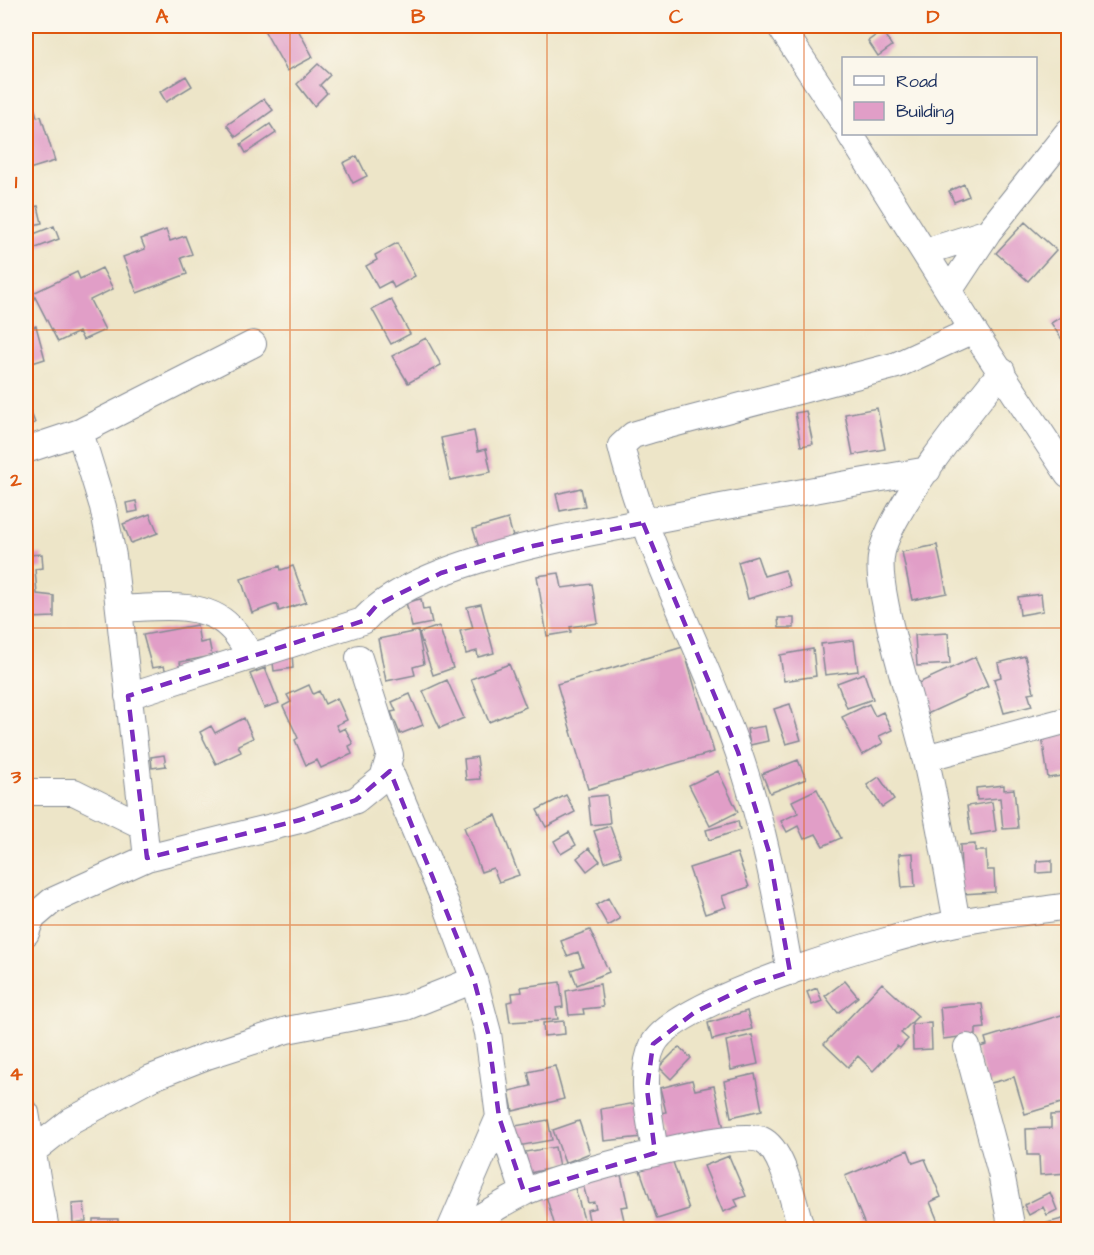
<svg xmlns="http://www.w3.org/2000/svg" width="1094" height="1255" font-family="'Architects Daughter',sans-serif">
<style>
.building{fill:#e19ec7}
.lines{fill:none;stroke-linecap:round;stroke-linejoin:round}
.minor-casing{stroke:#848a93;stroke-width:28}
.minor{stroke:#fff;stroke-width:26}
.marked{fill:none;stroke:#7b2cbf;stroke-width:4.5;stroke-dasharray:12 8;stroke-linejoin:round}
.grid{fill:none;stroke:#de5710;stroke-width:1.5;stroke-opacity:0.55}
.neatline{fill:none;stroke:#de5710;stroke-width:2}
.grid-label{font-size:20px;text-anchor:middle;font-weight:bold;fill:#de5710}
</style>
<rect width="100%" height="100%" fill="#fbf7ec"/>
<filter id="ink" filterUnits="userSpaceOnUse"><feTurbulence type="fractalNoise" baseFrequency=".0167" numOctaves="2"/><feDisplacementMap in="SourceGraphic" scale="12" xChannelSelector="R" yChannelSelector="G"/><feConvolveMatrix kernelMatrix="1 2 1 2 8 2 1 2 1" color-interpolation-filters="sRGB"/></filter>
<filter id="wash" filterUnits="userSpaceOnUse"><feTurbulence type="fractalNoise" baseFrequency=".008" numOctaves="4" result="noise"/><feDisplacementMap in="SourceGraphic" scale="24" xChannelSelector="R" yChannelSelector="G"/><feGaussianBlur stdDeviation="1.35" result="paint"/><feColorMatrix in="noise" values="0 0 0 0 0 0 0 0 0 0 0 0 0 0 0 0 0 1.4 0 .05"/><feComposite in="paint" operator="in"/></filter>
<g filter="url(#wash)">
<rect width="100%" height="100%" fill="#ede5c8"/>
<g id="blocks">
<path class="building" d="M 274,26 L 296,26 L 313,57 L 287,71 L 264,30 Z
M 882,31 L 892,46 L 878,56 L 868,41 Z
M 318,64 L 330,75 L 320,85 L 327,93 L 314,106 L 297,84 Z
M 186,76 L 192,86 L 166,102 L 160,92 Z
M 31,96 L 37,117 L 41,116 L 55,161 L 26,170 L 26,98 Z
M 264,99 L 273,110 L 236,137 L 227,125 Z
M 270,124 L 276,133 L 246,153 L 241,144 Z
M 357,156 L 367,176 L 353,183 L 343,163 Z
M 964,184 L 969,196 L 954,202 L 949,191 Z
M 38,206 L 42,223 L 26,227 L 26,209 Z
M 1025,222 L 1056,250 L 1028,281 L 996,253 Z
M 54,226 L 59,239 L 26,252 L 26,237 Z
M 166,230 L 170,241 L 185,236 L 192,254 L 181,258 L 187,274 L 137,293 L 123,257 L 145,249 L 141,239 Z
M 397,243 L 415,276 L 394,288 L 391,281 L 378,288 L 366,266 L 377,260 L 375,255 Z
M 102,268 L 113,289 L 90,300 L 105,330 L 83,340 L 79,332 L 58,342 L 33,293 L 77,272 L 80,279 Z
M 391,299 L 410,334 L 391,344 L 372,309 Z
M 1064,315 L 1068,323 L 1068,337 L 1063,341 L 1051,323 Z
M 36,326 L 45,359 L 26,365 L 26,329 Z
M 426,338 L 441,365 L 408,383 L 392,356 Z
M 29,407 L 35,423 L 26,426 L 26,408 Z
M 877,408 L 885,449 L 853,455 L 845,414 Z
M 806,411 L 813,444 L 801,446 L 795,413 Z
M 474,431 L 478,451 L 486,449 L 491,472 L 450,480 L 441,438 Z
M 581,488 L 585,506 L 560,511 L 556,494 Z
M 136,501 L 138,511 L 128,513 L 126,503 Z
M 150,514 L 158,533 L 131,543 L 123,524 Z
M 508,519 L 515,544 L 481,554 L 473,529 Z
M 937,545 L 947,593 L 912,600 L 902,552 Z
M 29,546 L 29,555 L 42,554 L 43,568 L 35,569 L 37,594 L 54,596 L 54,617 L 30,618 L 30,612 L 26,612 L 26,547 Z
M 757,556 L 764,576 L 785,570 L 790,586 L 748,599 L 738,562 Z
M 280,566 L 281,570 L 293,566 L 306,602 L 279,611 L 277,604 L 252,613 L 241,579 Z
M 559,573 L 562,588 L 592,584 L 598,623 L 570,627 L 571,632 L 547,636 L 537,576 Z
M 1041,594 L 1043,611 L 1020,615 L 1018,597 Z
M 421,599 L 423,610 L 429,609 L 432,623 L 412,627 L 406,602 Z
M 481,604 L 494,653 L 478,657 L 477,651 L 466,654 L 460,631 L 473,628 L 467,607 Z
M 778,618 L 794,618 L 794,628 L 779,628 Z
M 197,625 L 200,643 L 209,641 L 212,656 L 180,662 L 182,673 L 167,676 L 164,666 L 152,668 L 143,635 Z
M 439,626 L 453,668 L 433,675 L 419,633 Z
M 418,631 L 424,664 L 413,667 L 415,675 L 386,681 L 378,639 Z
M 948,633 L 950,664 L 917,666 L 915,635 Z
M 854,640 L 858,671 L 825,675 L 821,644 Z
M 683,647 L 714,752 L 588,789 L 557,684 Z
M 813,649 L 816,676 L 784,681 L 780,655 Z
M 292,652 L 293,668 L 274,671 L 272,654 Z
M 1025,656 L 1034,692 L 1028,693 L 1032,706 L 1004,713 L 994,679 L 1001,677 L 998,663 Z
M 975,657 L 988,686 L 925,715 L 912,686 Z
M 509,664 L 526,707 L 489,722 L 471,679 Z
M 265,668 L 279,703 L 264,708 L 250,674 Z
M 864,673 L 873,699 L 847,708 L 837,683 Z
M 447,680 L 464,718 L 440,728 L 423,691 Z
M 309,685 L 313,694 L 319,691 L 325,704 L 337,698 L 347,720 L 336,725 L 339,731 L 345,728 L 353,744 L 349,746 L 352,754 L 321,768 L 317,760 L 306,765 L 295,740 L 298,738 L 283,706 L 291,702 L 287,695 Z
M 410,694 L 423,725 L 400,734 L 391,712 L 396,711 L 392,702 Z
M 790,704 L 801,740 L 786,744 L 774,709 Z
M 869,704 L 875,716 L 883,712 L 892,730 L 879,736 L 883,743 L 862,755 L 842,717 Z
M 244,718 L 253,738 L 238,745 L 241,752 L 216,764 L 200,732 L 211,726 L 215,733 Z
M 765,726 L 768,741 L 750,745 L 747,729 Z
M 1068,733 L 1068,775 L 1048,778 L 1042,736 Z
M 164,755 L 166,766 L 152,768 L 151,757 Z
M 477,757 L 480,779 L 466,780 L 464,759 Z
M 798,760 L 806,779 L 770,793 L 762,774 Z
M 718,771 L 738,812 L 710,826 L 689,785 Z
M 879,777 L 894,799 L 882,807 L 867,785 Z
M 1004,785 L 1004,790 L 1014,789 L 1018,828 L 1003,829 L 1000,798 L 977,800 L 976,788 Z
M 817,789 L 841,838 L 823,846 L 816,834 L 804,839 L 798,826 L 787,832 L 781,821 L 798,813 L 792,801 Z
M 566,795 L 575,812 L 546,827 L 537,810 Z
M 607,795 L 610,823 L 591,825 L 588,797 Z
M 992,802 L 996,831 L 971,835 L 967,806 Z
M 496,815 L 519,875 L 499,882 L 493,868 L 481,872 L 464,827 Z
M 738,821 L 740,830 L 709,840 L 706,830 Z
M 610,826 L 621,856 L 605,862 L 594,831 Z
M 569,832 L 576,845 L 561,854 L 554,841 Z
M 975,844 L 975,851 L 986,851 L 987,870 L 994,870 L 995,892 L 962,894 L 960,845 Z
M 589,848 L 600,861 L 587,871 L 577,858 Z
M 737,853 L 749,887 L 722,896 L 726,907 L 705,914 L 689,868 Z
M 913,853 L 915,887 L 902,888 L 899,854 Z
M 1052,860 L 1052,872 L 1037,873 L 1037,861 Z
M 608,898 L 620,919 L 608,926 L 596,905 Z
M 590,930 L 609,972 L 577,985 L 571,970 L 583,966 L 578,952 L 567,956 L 561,941 Z
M 845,981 L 858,997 L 838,1013 L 825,996 Z
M 560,982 L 563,1007 L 556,1008 L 558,1019 L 510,1022 L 507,1002 L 513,1001 L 512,993 L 522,992 L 521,987 Z
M 882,983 L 918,1016 L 901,1033 L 908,1039 L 900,1048 L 897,1046 L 873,1071 L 858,1056 L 848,1067 L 824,1044 Z
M 600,984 L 603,1007 L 583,1009 L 584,1014 L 569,1015 L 566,991 Z
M 817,988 L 822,1001 L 812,1005 L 807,992 Z
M 972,1004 L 982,1004 L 985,1028 L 976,1029 L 976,1035 L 943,1039 L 940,1007 Z
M 747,1011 L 752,1029 L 712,1040 L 708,1023 Z
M 1068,1013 L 1068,1101 L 1025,1114 L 1014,1077 L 987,1084 L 976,1048 L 987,1045 L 985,1038 Z
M 564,1021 L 565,1034 L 544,1036 L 543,1023 Z
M 931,1023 L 932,1049 L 913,1050 L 912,1024 Z
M 752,1035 L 758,1064 L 731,1070 L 726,1041 Z
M 679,1047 L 691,1058 L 671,1079 L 659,1067 Z
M 555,1066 L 564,1099 L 513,1111 L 509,1091 L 531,1086 L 528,1072 Z
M 755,1074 L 762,1110 L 731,1117 L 724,1081 Z
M 692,1080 L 695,1090 L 714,1086 L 725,1133 L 660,1148 L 657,1136 L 665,1134 L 660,1113 L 666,1112 L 660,1088 Z
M 636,1103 L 642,1137 L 604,1141 L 601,1109 Z
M 1068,1114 L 1068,1173 L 1040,1175 L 1039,1155 L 1027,1155 L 1026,1129 L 1051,1128 L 1051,1115 Z
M 548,1120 L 552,1140 L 518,1146 L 515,1126 Z
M 579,1121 L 590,1153 L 565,1163 L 553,1130 Z
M 555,1147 L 559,1167 L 529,1173 L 525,1152 Z
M 908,1150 L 913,1163 L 925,1159 L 941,1197 L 930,1202 L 939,1224 L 927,1230 L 867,1230 L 845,1176 Z
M 729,1156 L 746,1196 L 735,1200 L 738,1206 L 723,1212 L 704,1166 Z
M 672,1159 L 689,1209 L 657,1219 L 640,1170 Z
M 621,1175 L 628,1206 L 621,1207 L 624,1220 L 606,1224 L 607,1228 L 591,1230 L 587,1210 L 596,1208 L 594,1202 L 588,1203 L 582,1181 Z
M 573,1181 L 587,1230 L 556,1230 L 544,1189 Z
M 1050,1192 L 1057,1210 L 1047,1215 L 1043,1207 L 1029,1215 L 1024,1205 Z
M 1068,1198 L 1068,1230 L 1049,1230 L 1047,1223 L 1066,1218 L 1062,1199 Z
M 84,1203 L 86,1221 L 73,1223 L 72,1204 Z
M 93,1219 L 118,1219 L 118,1230 L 93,1230 Z"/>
</g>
</g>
<g filter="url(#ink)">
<use href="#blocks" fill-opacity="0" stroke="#848a93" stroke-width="1.5"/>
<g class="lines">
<defs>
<path id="minor" d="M 780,26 L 844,123
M 850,134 L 973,330 L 1068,474
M 925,252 L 988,232
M 949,291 L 988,232 L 1068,132
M 80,432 L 103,507 L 113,556 L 147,858
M 26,450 L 80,432 L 253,344
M 119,609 C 154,608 203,599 230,627 C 239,635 245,648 252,657
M 128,696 L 363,621 C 415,560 585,534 664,518 C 752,501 840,485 928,470
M 925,758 L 1068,720
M 388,767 L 446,904 L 474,980 L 488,1033 L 499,1117 L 524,1192
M 26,792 L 74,792 L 141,825
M 957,923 C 947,868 938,812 925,757 C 913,707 896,658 886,607 C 883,591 879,574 881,557 C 886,514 972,408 1002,371
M 26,933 L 31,919 L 52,901 L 147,858 L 300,820 L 356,800 L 383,778 L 390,755 L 359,658
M 790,972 C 777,897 763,823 738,751 C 702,649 647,551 621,446 L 633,435 L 650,430 L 897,365 L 973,330
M 967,1047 L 1001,1173 L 1012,1230
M 26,1113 L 46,1230
M 33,1151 L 72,1120 L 151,1078 L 207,1056 L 287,1030 L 406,1007 L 474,980
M 655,1153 C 651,1120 638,1076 653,1045 C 676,997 900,935 956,923 C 993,915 1031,912 1068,906
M 450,1230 L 499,1117
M 459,1230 C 480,1217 501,1204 523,1193 C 554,1177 734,1127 762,1140 C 784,1150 794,1207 802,1230"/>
</defs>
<use href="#minor" class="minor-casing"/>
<use href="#minor" class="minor"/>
</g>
</g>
<path class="marked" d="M 643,523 L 738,752 L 769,852 L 790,972 L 755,983 L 695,1012 L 653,1044 L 647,1089 L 655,1153 L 524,1192 L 499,1117 L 488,1033 L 474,980 L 390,771 L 356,800 L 300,820 L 147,858 L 128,696 L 363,621 L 377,605 L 441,573 L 533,546 Z"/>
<path class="grid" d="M 290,26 L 290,1230M 547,26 L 547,1230M 804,26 L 804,1230M 26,330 L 1068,330M 26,628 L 1068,628M 26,925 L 1068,925"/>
<rect width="1094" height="1255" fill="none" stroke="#fbf7ec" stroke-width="66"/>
<rect x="842" y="57" width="195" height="78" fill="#fbf7ec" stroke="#a1a7b3" stroke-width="1.5"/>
<rect x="854" y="76" width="30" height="9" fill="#ffffff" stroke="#a1a7b3" stroke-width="1.5"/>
<text x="896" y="87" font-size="18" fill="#1b2f5e">Road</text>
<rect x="854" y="102" width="30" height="18" fill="#e19ec7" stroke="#a1a7b3" stroke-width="1.5"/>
<text x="896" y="117" font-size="18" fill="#1b2f5e">Building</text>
<rect x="33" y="33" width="1028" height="1189" class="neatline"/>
<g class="grid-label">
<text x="162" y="23">A</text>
<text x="418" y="23">B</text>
<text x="676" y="23">C</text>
<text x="933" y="23">D</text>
<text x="16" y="188">1</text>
<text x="16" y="486">2</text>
<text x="16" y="783">3</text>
<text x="16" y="1080">4</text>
</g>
</svg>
